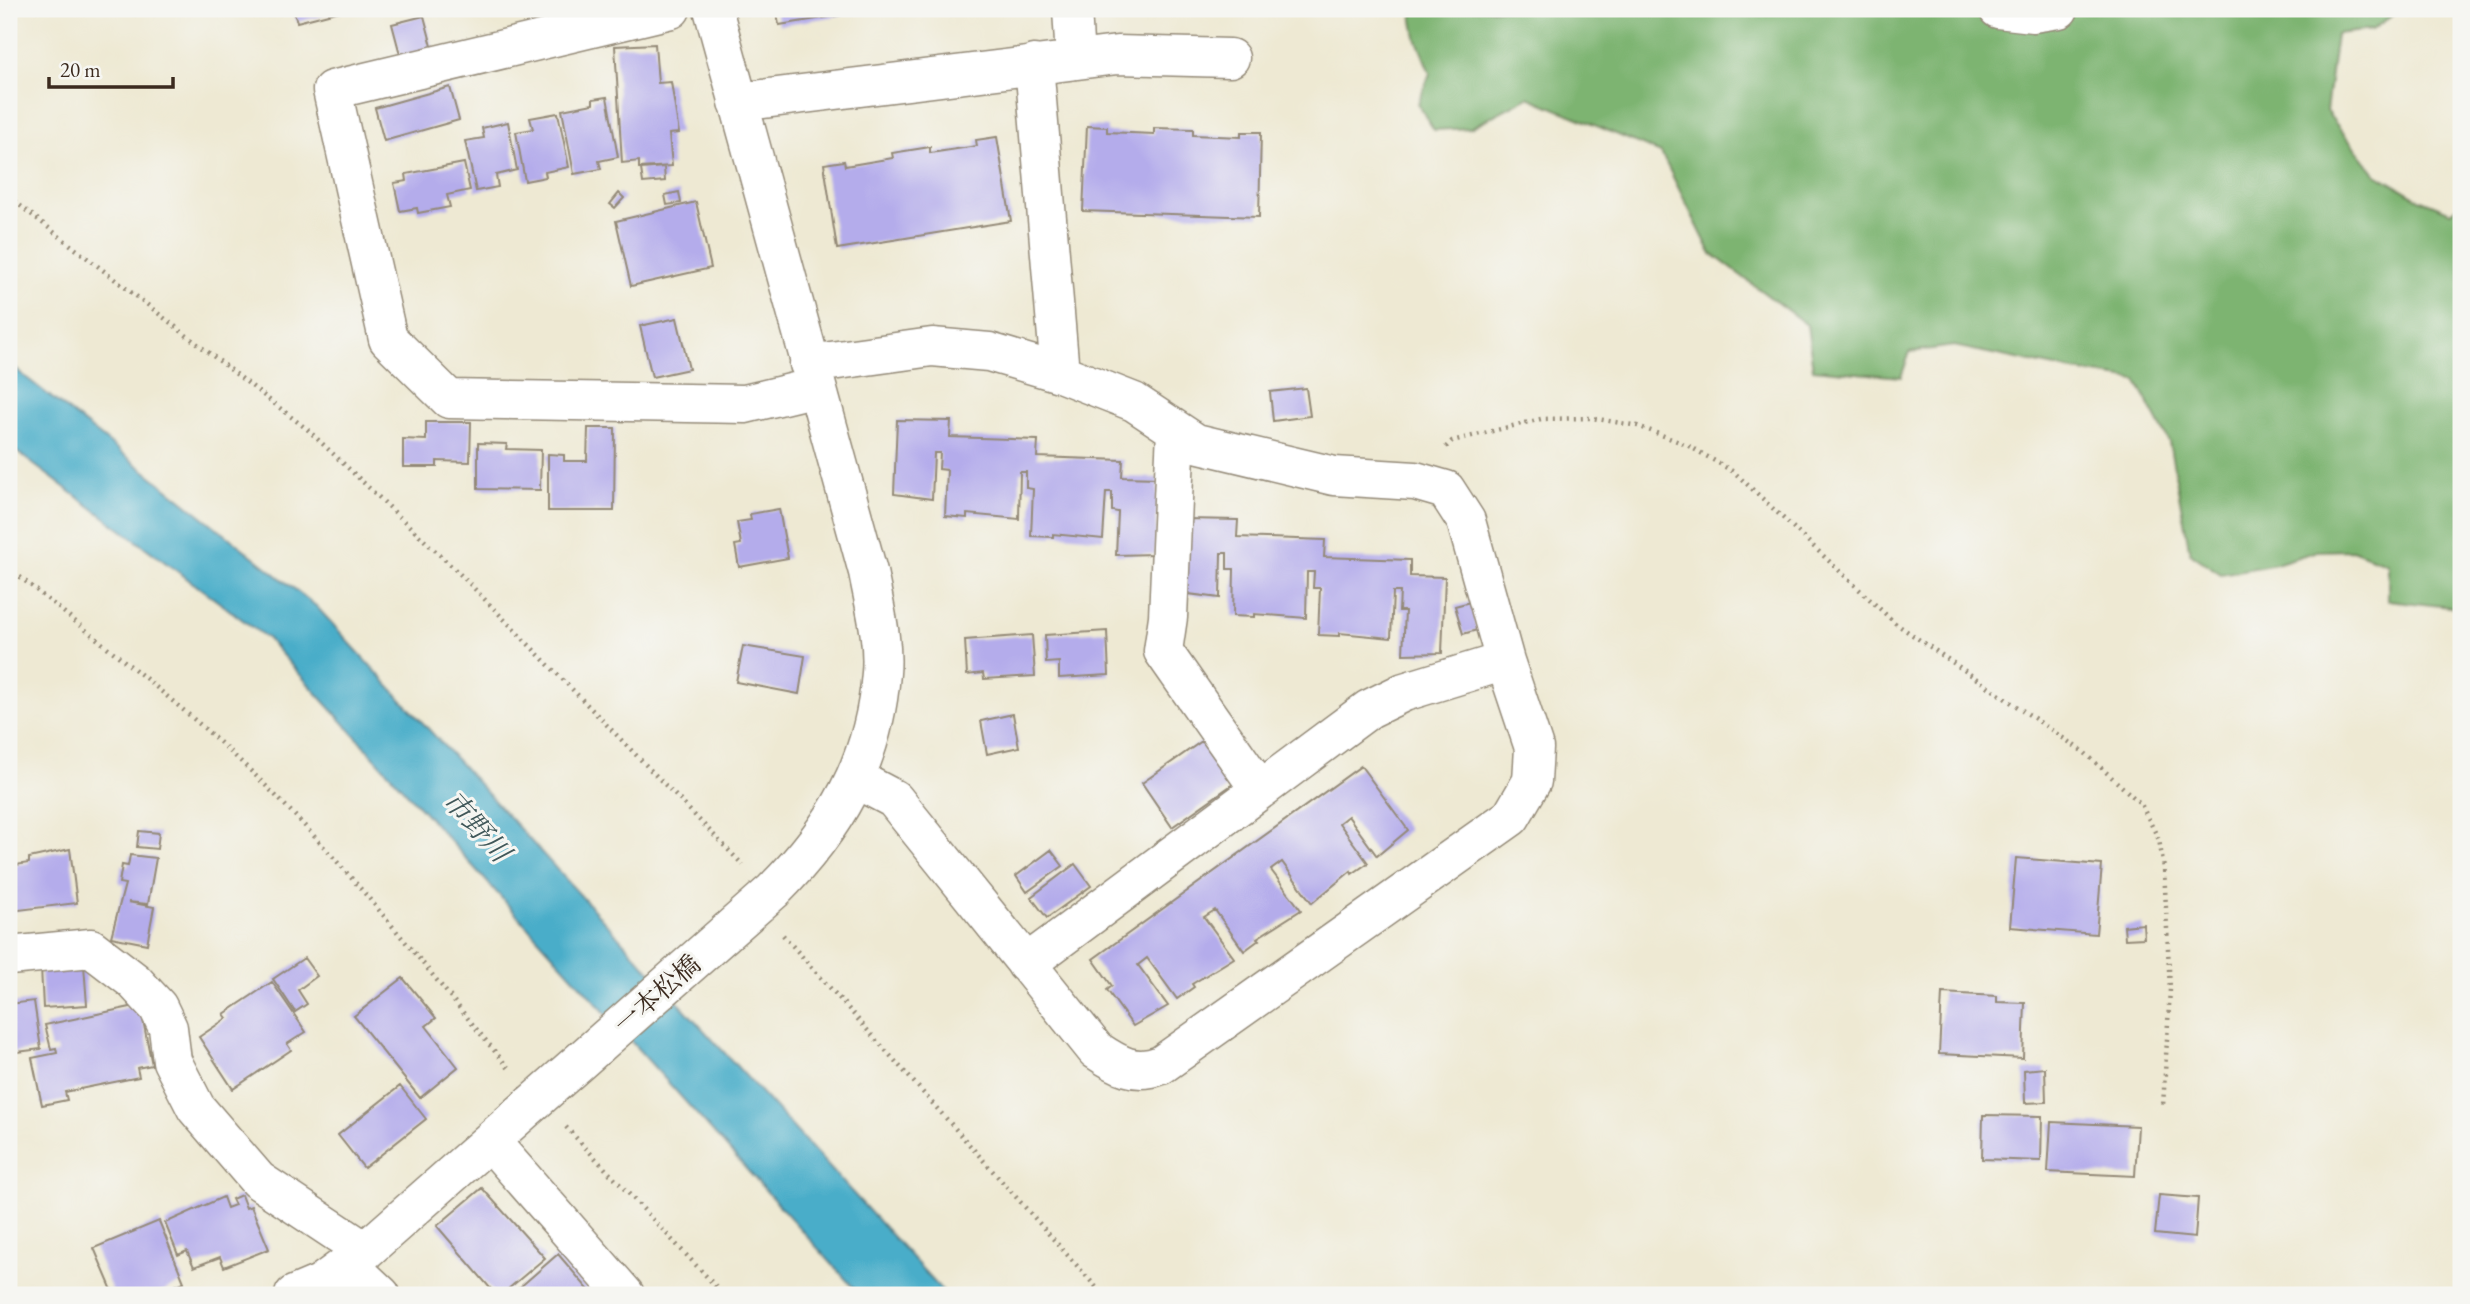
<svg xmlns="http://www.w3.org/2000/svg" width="2470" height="1304" font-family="'EB Garamond','Noto Serif JP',serif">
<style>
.forest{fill:#7db471;stroke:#5c6f48;stroke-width:2}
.water{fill:#4aadc9;stroke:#426c74;stroke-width:2}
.building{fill:#b4aceb}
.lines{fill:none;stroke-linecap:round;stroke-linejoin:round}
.minor-casing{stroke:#948a78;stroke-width:41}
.path{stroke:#948a78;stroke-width:4.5;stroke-dasharray:2 5;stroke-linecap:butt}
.minor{stroke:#fff;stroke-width:38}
.labels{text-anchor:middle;stroke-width:6;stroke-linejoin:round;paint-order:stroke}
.street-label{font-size:26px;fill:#3b2a1e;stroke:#f6f6f2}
.water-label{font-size:28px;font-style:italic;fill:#40585a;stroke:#f6f6f2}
</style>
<rect width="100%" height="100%" fill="#f6f6f2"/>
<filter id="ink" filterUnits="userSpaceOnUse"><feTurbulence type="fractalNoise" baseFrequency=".0143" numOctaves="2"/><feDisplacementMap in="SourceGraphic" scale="14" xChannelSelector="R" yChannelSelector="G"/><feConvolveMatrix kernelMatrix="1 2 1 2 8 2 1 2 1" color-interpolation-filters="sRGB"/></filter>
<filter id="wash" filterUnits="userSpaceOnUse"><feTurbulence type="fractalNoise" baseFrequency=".00686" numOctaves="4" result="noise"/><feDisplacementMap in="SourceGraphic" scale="28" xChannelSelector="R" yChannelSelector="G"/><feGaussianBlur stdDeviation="1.57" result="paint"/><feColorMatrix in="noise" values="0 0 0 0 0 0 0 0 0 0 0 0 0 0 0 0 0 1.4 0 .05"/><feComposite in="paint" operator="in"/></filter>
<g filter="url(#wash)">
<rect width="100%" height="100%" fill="#eee9d3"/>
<path class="forest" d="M 1411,9 L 2401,9 L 2372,30 L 2336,34 L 2326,111 L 2375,173 L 2419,199 L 2451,212 L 2461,204 L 2461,605 L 2459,608 L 2388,600 L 2388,564 L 2352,550 L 2317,551 L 2276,564 L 2221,574 L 2190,553 L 2169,442 L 2136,380 L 2075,371 L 1954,346 L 1910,352 L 1901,377 L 1813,369 L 1807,325 L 1711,253 L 1661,153 L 1528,97 L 1470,128 L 1434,130 L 1418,104 L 1430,73 L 1416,38 Z"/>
<path class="water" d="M 9,364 L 316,606 L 946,1295 L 860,1295 L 267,638 L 9,446 Z"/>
<g id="blocks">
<path class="building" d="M 293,9 L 344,9 L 344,10 L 297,22 Z
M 776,9 L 874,9 L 874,10 L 779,25 Z
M 424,16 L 433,50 L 401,58 L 392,24 Z
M 655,44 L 658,83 L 671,82 L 679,133 L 669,134 L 672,166 L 639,168 L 639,161 L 622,163 L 615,46 Z
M 450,87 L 459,120 L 384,141 L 375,108 Z
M 607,97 L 618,157 L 599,161 L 601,169 L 574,174 L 562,110 L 593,104 L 593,99 Z
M 558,113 L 569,167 L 545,172 L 546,177 L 525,181 L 516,132 L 533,129 L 530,118 Z
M 508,122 L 517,170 L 496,175 L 498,187 L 476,191 L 465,141 L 484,138 L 482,128 Z
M 1087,126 L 1107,127 L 1107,132 L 1154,134 L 1154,128 L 1193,129 L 1193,135 L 1241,137 L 1241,132 L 1261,132 L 1259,217 L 1083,211 Z
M 997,137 L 1011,221 L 837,249 L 824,164 L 844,161 L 845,166 L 893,158 L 892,153 L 930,147 L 930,153 L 977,146 L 976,140 Z
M 464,163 L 470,190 L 447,195 L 450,207 L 418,213 L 417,208 L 400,211 L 394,183 L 407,181 L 406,174 Z
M 664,167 L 665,181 L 643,183 L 641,169 Z
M 679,192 L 681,203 L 667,205 L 665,195 Z
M 619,193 L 624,198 L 615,208 L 610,204 Z
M 696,202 L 711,268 L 631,286 L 616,221 Z
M 677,318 L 689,369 L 652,377 L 640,326 Z
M 1306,388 L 1310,416 L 1273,421 L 1270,392 Z
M 897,420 L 951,421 L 950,437 L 1038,440 L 1037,457 L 1123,460 L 1122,477 L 1158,478 L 1155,554 L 1116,555 L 1118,512 L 1112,511 L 1112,492 L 1106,492 L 1103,539 L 1053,534 L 1053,537 L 1031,536 L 1033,489 L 1026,488 L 1026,472 L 1020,472 L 1019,519 L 967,514 L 967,518 L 945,516 L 947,470 L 939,469 L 940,453 L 934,453 L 932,499 L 894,494 Z
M 426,422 L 471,422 L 470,462 L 437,461 L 437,467 L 403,467 L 403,439 L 426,440 Z
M 588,428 L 615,428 L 614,511 L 548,511 L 548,454 L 564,455 L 564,461 L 587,461 Z
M 478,443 L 507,444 L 506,449 L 541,450 L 540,490 L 478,489 Z
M 779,509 L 788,558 L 739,567 L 735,545 L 741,544 L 737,522 L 751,520 L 750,514 Z
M 1184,519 L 1238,520 L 1237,537 L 1325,540 L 1324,557 L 1410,560 L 1410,576 L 1445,577 L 1442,653 L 1403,654 L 1405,611 L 1399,611 L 1400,592 L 1393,592 L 1391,638 L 1340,633 L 1340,636 L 1318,635 L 1320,588 L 1313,588 L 1314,572 L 1307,572 L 1306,618 L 1254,614 L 1254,617 L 1233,616 L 1234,569 L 1227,569 L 1227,553 L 1221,553 L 1220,598 L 1181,593 Z
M 1470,602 L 1477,630 L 1463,634 L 1455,606 Z
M 1107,631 L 1109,675 L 1059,678 L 1059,662 L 1046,663 L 1045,635 Z
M 1032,635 L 1035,676 L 984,679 L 983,673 L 967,675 L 965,640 Z
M 743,646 L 805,656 L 799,694 L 736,682 Z
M 1013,714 L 1019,747 L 987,754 L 981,721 Z
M 1202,741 L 1233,784 L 1172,827 L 1142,783 Z
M 1361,766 L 1408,830 L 1377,856 L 1348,816 L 1339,823 L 1368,863 L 1352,874 L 1351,871 L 1312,903 L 1282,862 L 1271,870 L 1301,910 L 1257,938 L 1259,940 L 1244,951 L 1215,910 L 1204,917 L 1234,958 L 1192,984 L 1194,987 L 1177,999 L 1147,958 L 1138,965 L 1168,1006 L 1133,1026 L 1107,990 L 1112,986 L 1093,959 Z
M 139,831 L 159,833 L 157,849 L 137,847 Z
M 70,849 L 77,903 L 11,911 L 9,866 L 29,863 L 29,858 Z
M 1051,850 L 1063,866 L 1027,892 L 1016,876 Z
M 130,855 L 156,858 L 148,904 L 128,902 L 154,907 L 147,944 L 111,937 L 125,884 L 119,883 L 122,865 L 128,866 Z
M 2016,858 L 2102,865 L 2096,934 L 2010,927 Z
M 1075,864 L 1091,886 L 1047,918 L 1031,897 Z
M 2143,924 L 2144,938 L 2125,939 L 2124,926 Z
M 304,958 L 317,976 L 298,990 L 307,1004 L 295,1012 L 273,979 Z
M 84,965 L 87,1005 L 43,1008 L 41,967 Z
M 403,978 L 436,1018 L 426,1026 L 458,1067 L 420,1098 L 354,1016 Z
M 272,982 L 306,1032 L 287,1044 L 291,1050 L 233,1089 L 199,1037 L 227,1018 L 224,1014 Z
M 1942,993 L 1997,996 L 1997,1002 L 2025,1003 L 2023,1058 L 1939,1054 Z
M 34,1001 L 41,1049 L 9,1053 L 9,1004 Z
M 140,1005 L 152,1065 L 137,1068 L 139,1077 L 65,1092 L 67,1100 L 42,1105 L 32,1058 L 57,1053 L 56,1048 L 51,1049 L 45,1025 Z
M 2045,1068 L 2046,1102 L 2025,1103 L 2024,1070 Z
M 400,1086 L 426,1119 L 364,1168 L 338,1135 Z
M 1983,1115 L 2042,1116 L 2041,1161 L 1982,1159 Z
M 2051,1122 L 2138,1126 L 2135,1176 L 2048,1172 Z
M 482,1188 L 545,1258 L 501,1295 L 496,1295 L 437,1226 Z
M 241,1195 L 246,1208 L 251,1206 L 269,1249 L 224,1267 L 220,1257 L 194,1267 L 187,1251 L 178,1255 L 165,1223 L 223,1197 L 227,1208 L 235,1205 L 232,1199 Z
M 2159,1195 L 2198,1198 L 2195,1238 L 2155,1234 Z
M 159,1221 L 184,1282 L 153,1295 L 114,1295 L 94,1248 Z
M 558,1254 L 593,1295 L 511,1295 Z"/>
</g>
</g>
<g filter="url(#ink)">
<use href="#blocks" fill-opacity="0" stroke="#948a78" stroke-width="2"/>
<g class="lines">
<defs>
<path id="minor" d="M 671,9 L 332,90 L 388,339 L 449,399 L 745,404 L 816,387
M 1072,9 L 1075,60
M 1998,9 L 2033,13 L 2059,9
M 1034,64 L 1060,373
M 738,102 L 1117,55 L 1230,58
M 809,364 L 932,347 L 989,352 L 1060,373 L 1134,402 L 1196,443 L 1334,476 L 1415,481 L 1446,490 L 1466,521 L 1505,661 L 1534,748 L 1532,781 L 1511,817 L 1161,1065 C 1135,1075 1118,1065 1096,1050 L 894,799 L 856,779
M 1176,430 L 1168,617 L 1163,651 L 1260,790
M 9,956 L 91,948 L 134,981 L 158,1007 L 168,1028 L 172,1061 L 196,1108 L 258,1180 L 365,1251
M 1026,964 L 1369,709 L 1404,692 L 1505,661
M 491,1142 L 625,1295
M 348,1264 L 381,1295
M 294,1295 L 320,1284 L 365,1251 L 773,891 C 835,829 874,763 881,673 C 884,640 874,604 868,572 L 713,9"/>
</defs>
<use href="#minor" class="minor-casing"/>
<path class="path" d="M 9,197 L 308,430 L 463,577 L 743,865
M 1446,447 L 1452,441 L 1541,419 L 1592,418 L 1638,426 L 1687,445 L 1734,472 L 1895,623 L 2085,753 L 2141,804 L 2159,840 L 2164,868 L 2170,989 L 2163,1106
M 9,568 C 92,636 180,702 257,777 C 349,867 429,972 511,1071
M 783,935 L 1103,1295
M 566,1127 L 724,1295"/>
<use href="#minor" class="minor"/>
</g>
</g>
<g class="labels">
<g class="street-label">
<text transform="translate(657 994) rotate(-41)" y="9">一本松橋</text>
</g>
<g class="water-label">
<text transform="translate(477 826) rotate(48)" y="10">市野川</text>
</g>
</g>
<rect width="2470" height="1304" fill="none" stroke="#f6f6f2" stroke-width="35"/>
<path d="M49 77v10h124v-10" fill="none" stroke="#3b2a1e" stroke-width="3.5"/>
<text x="60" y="77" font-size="21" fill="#3b2a1e" stroke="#f6f6f2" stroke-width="5" paint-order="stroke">20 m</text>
</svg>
